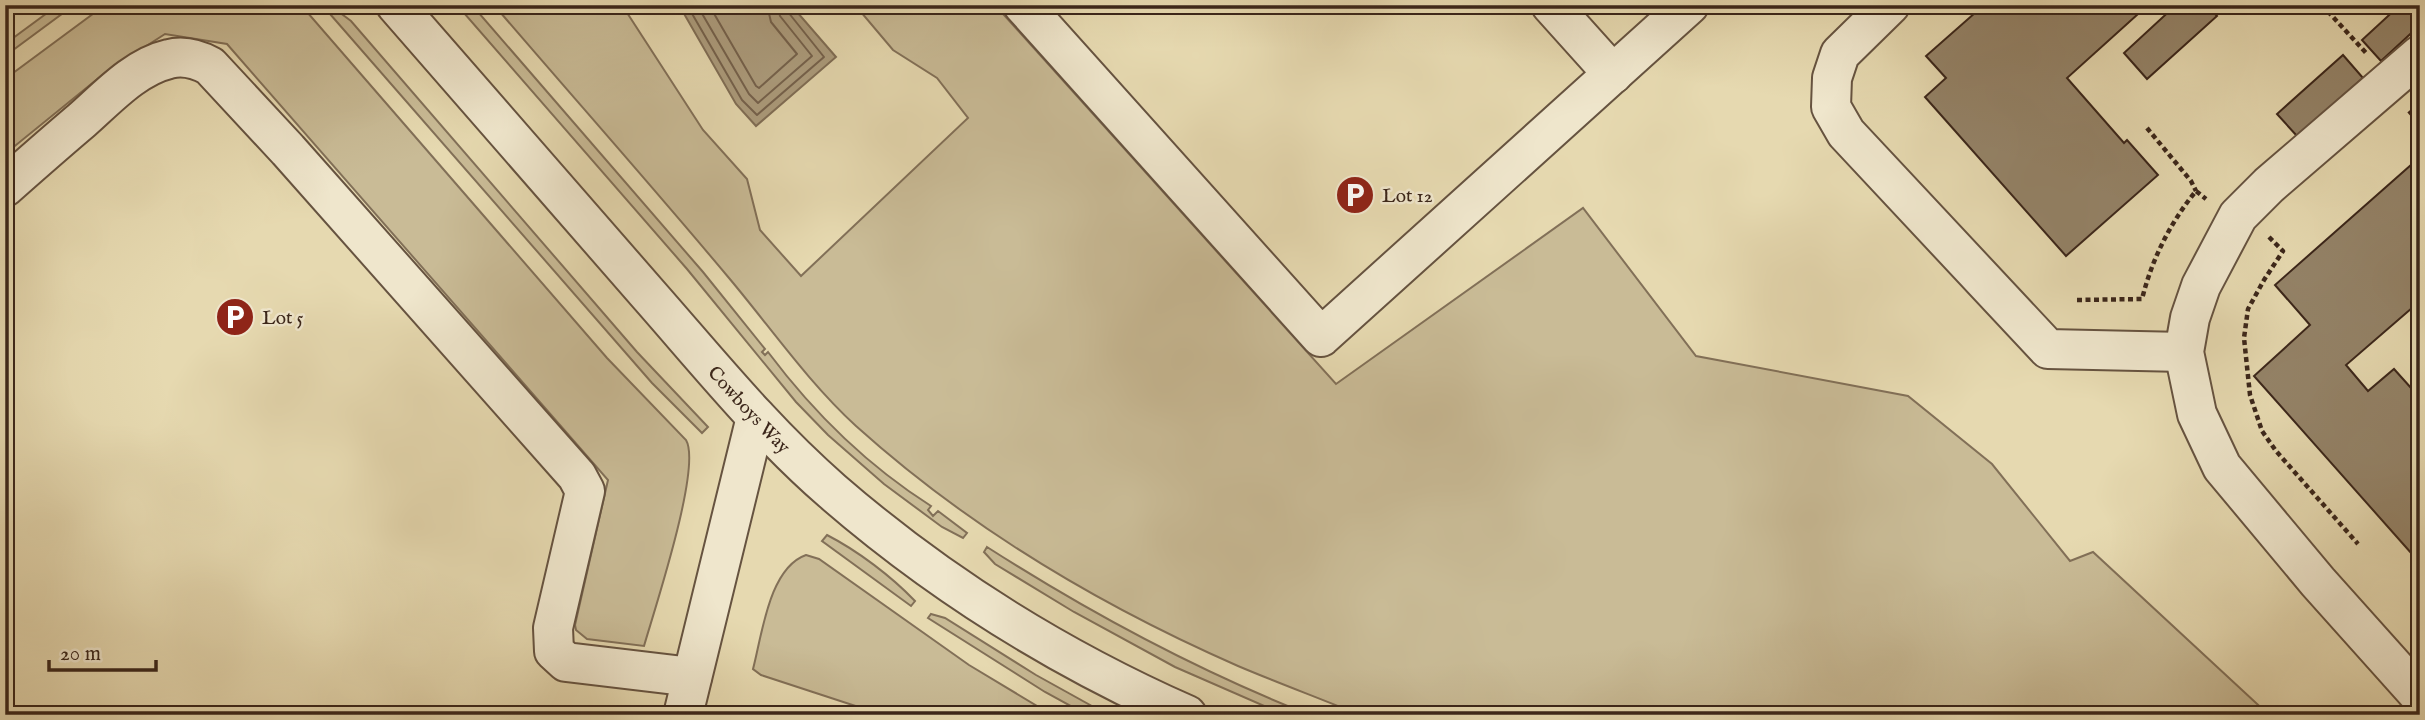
<svg xmlns="http://www.w3.org/2000/svg" width="2425" height="720" font-family="'IM FELL English',serif">
<style>
.green{fill:#c9bb96;stroke:#827058;stroke-width:2}
.water{fill:#ac9c7d;stroke:#7f6d55;stroke-width:2}
.lines{fill:none;stroke-linecap:round;stroke-linejoin:round}
.shore{stroke:#74614c;stroke-width:2}
.building{fill:#948368;stroke:#3b261a;stroke-width:2}
.minor-casing{stroke:#665340;stroke-width:42}
.path{stroke:#3b261a;stroke-width:4.5;stroke-dasharray:5 3.5;stroke-linecap:butt}
.minor{stroke:#efe6cc;stroke-width:38}
.labels{text-anchor:middle;stroke-width:5;stroke-linejoin:round;paint-order:stroke}
.poi-label{font-size:19px;fill:#3b261a;stroke:#efe6cc;text-anchor:start}
.street-label{font-size:19px;fill:#3b261a;stroke:#efe6cc}
</style>
<rect width="100%" height="100%" fill="#e6d9b0"/>
<filter id="stains"><feTurbulence type="fractalNoise" baseFrequency=".00286" numOctaves="4"/><feColorMatrix values="0 0 0 0 .2 0 0 0 0 .09 0 0 0 0 .02 0 0 0 .5 -.17"/></filter>
<radialGradient id="worn" r=".72"><stop offset=".6" stop-color="#630" stop-opacity="0"/><stop offset="1" stop-color="#630" stop-opacity=".3"/></radialGradient>
<path class="green" d="M 58,5 L 74,5 L 5,56 L 5,44 Z
M 105,5 L 301,5 L 607,358 L 686,440 C 702,467 654,611 644,646 L 587,639 L 576,630 L 575,625 L 608,480 L 227,44 L 165,34 L 106,72 L 5,154 L 5,79 Z
M 457,5 L 472,5 L 703,272 L 765,349 L 762,352 L 765,355 L 768,352 C 813,412 868,466 931,506 L 928,510 L 933,516 L 938,511 L 967,533 L 963,538 L 942,527 L 884,484 L 828,435 L 796,402 L 687,269 Z
M 494,5 L 622,5 L 703,130 L 747,179 L 760,230 L 801,276 L 968,118 L 937,78 L 893,50 L 855,5 L 995,5 L 1336,384 L 1583,208 L 1696,356 L 1908,396 L 1992,464 L 2070,561 L 2093,552 L 2269,715 L 1360,715 C 1319,698 1278,683 1238,666 C 1101,606 967,526 856,426 C 808,382 771,328 729,278 C 652,186 572,96 494,5 Z
M 335,9 L 351,21 L 637,352 L 708,427 L 702,433 L 652,383 L 330,14 Z
M 827,535 C 858,551 891,576 915,601 L 911,606 L 822,541 Z
M 987,547 C 1090,613 1196,670 1310,715 L 1285,715 L 1175,667 L 1074,612 L 995,564 L 984,552 Z
M 806,555 L 819,559 L 969,665 L 1052,715 L 883,715 L 761,675 L 753,669 C 762,635 769,568 806,555 Z
M 931,614 L 945,618 L 1036,675 L 1108,715 L 1087,715 L 1045,692 L 928,618 Z"/>
<path class="water" d="M 679,5 L 791,5 L 836,57 L 756,126 L 736,104 Z"/>
<g class="lines">
<path class="shore" d="M 687,5 L 742,100 L 757,115 L 824,57 L 788,12 L 786,5
M 697,5 L 749,94 L 758,103 L 812,56 L 780,16 L 777,5
M 709,5 L 756,86 L 759,88 L 797,54 L 771,22 L 767,5"/>
</g>
<path class="building" d="M 1984,5 L 2148,5 L 2067,78 L 2124,143 L 2127,140 L 2158,175 L 2066,256 L 1925,97 L 1946,78 L 1926,56 Z
M 2176,5 L 2207,5 L 2217,16 L 2147,79 L 2124,53 Z
M 2400,5 L 2420,5 L 2420,25 L 2381,61 L 2362,40 Z
M 2343,55 L 2363,78 L 2297,136 L 2277,114 Z
M 2420,157 L 2420,301 L 2346,365 L 2368,391 L 2394,369 L 2420,398 L 2420,563 L 2254,376 L 2310,325 L 2275,285 Z"/>
<g class="lines">
<defs>
<g id="minor">
<path id="s1" d="M 396,5 C 480,101 564,198 648,294 C 707,361 764,432 832,491 C 938,583 1058,658 1187,715"/>
<path d="M 1023,5 L 1321,337 L 1689,5"/>
<path d="M 1551,5 L 1613,74"/>
<path d="M 1890,5 L 1840,54 L 1832,78 L 1831,107 L 1846,133 L 2048,349 L 2184,352"/>
<path d="M 2420,55 L 2269,185 L 2238,216 L 2201,286 L 2190,318 L 2184,352 L 2197,414 L 2222,467 L 2318,582 L 2420,696"/>
<path d="M 5,187 C 31,164 56,142 82,120 C 108,97 135,67 169,59 C 184,55 197,59 210,66 L 288,150 L 577,476 L 585,491 L 553,628 L 554,651 L 566,662 L 692,677"/>
<path d="M 683,715 L 756,417"/>
</g>
</defs>
<use href="#minor" class="minor-casing"/>
<path class="path" d="M 2322,5 L 2367,54
M 2409,111 L 2420,123
M 2147,128 L 2191,181 L 2196,191
M 2269,237 L 2283,251 L 2264,280 L 2248,309 L 2244,338 L 2250,395 L 2262,431 L 2276,451 L 2358,544
M 2077,300 L 2142,299 C 2152,259 2170,223 2196,191 L 2206,199"/>
<use href="#minor" class="minor"/>
</g>
<defs>
<symbol id="parking-disc" viewBox="-11 -11 22 22"><circle r="9.5" fill="#8f2418" stroke="#efe6cc"/><path d="M-3.5-5.5H1a3.5 3.5 0 0 1 0 7H-1V5.5H-3.5ZM-1-3.4V-.6H.8a1.4 1.4 0 0 0 0-2.8Z" fill="#fff"/></symbol>
</defs>
<g fill-rule="evenodd">
<use href="#parking-disc" x="1333" y="173" width="44" height="44"/>
<use href="#parking-disc" x="213" y="295" width="44" height="44"/>
</g>
<g class="labels">
<g class="poi-label">
<text x="1382" y="202">Lot 12</text>
<text x="262" y="324">Lot 5</text>
</g>
<g class="street-label">
<text dy="7" stroke="none"><textPath href="#s1" startOffset="537">Cowboys Way</textPath></text>
</g>
</g>
<rect width="2425" height="720" fill="none" stroke="#e6d9b0" stroke-width="28"/>
<rect x="7" y="7" width="2411" height="706" fill="none" stroke="#3b261a" stroke-width="3.5"/>
<rect x="14" y="14" width="2397" height="692" fill="none" stroke="#3b261a" stroke-width="2"/>
<path d="M49 660v10h107v-10" fill="none" stroke="#3b261a" stroke-width="3.5"/>
<text x="60" y="660" font-size="21" fill="#3b261a" stroke="#efe6cc" stroke-width="5" paint-order="stroke">20 m</text>
<rect width="100%" height="100%" filter="url(#stains)"/>
<rect width="100%" height="100%" fill="url(#worn)"/>
</svg>
